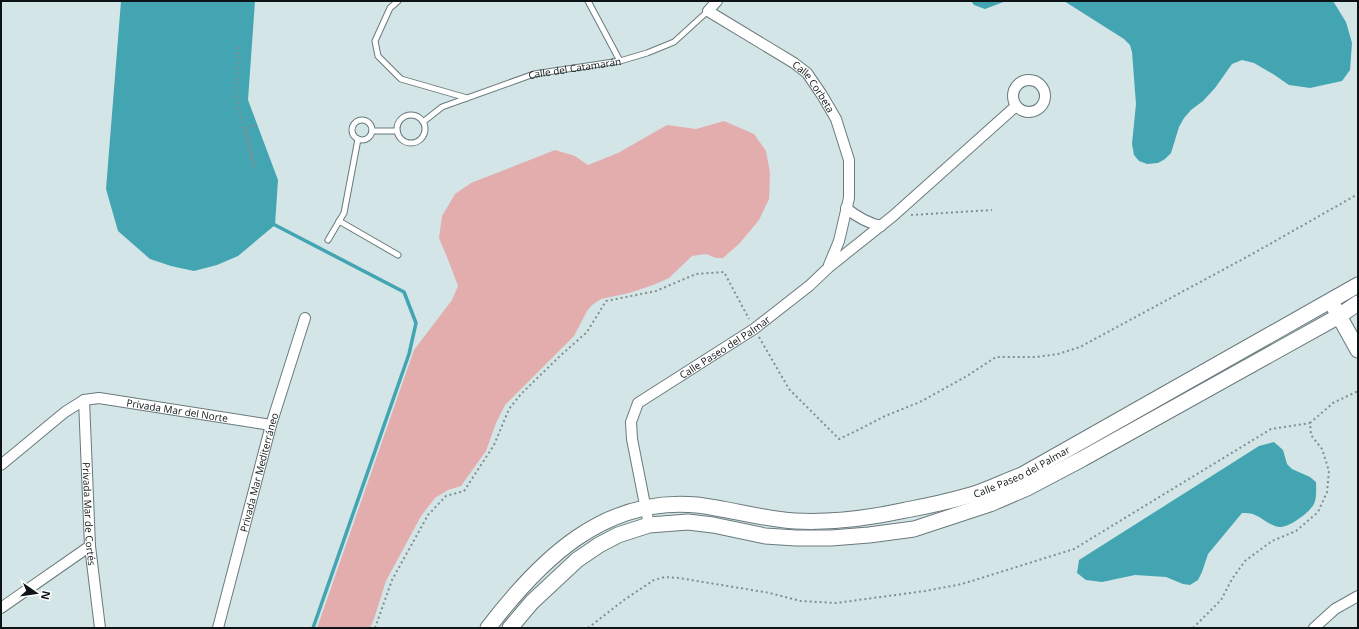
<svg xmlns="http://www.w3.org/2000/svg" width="1359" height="629" font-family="'Open Sans',sans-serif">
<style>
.green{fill:#e3adae}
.water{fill:#43a5b2}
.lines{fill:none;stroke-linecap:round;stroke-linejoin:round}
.stream{stroke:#43a5b2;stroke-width:3.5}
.lane-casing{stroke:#6a7a7c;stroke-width:7}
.street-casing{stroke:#6a7a7c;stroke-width:12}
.secondary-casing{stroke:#6a7a7c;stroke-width:17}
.path{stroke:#818e90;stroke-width:2;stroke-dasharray:2 3;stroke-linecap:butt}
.lane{stroke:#fff;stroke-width:5}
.street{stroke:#fff;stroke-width:10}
.secondary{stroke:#fff;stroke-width:15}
.labels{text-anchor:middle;stroke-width:4;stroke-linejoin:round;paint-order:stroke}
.street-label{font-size:10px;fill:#0e1415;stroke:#fff}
</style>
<rect width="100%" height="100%" fill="#d3e5e7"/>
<path class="green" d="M 724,121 L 754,134 L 766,151 L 770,173 L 769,199 L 759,220 L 739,244 L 723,258 L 716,258 L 706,254 L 692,256 L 669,278 L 653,285 L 629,293 L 601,299 L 592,305 L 587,311 L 574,336 L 505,405 L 496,423 L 486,451 L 461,486 L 448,490 L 435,498 L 421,516 L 386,581 L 374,619 L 370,628 L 317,628 L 414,350 L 452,300 L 458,286 L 449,262 L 439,238 L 442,216 L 455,194 L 471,183 L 555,150 L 575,156 L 588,165 L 618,153 L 667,125 L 696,129 Z"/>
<path class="water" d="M 121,1 L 255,1 L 248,100 L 278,180 L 275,225 L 238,256 L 217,265 L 194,271 L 171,266 L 150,259 L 118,231 L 106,189 Z
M 971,1 L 1006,1 L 985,9 L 974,5 Z
M 1064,1 L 1333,1 L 1346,22 L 1352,43 L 1350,70 L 1342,81 L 1310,88 L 1289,85 L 1273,74 L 1254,63 L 1242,60 L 1232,64 L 1215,88 L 1203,101 L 1191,110 L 1184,118 L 1179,127 L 1171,153 L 1165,159 L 1158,163 L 1147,164 L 1139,161 L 1134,155 L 1132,144 L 1136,104 L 1132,52 L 1130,45 L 1124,39 Z
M 1274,442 L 1283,450 L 1287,464 L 1292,469 L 1310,477 L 1316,482 C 1316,489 1317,497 1314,504 C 1310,512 1289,528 1279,527 C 1270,526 1263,518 1255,515 C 1251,513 1246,513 1242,513 L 1208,554 L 1202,572 L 1198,580 L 1190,585 L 1183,584 L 1166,577 L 1135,575 L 1102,582 L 1086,580 L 1077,573 L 1079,560 L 1259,446 Z"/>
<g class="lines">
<path class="stream" d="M 275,225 L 404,292 L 416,323 L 409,354 L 313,628"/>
<defs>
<g id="lane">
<path d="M 398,1 L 390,8 L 375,41 L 378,56 L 401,79 L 467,98"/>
<path d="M 588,1 L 620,61"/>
<circle cx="411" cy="129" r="14"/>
<circle cx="362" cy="130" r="10"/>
<path id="s1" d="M 423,122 L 442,107 L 534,74 L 620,61 L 647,53 L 674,42 L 708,11"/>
<path d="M 372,131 L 397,131"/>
<path d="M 339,221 L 398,255"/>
<path d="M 328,240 L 344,213 L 358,139"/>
</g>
<g id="street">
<path id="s2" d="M 717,1 L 708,11 L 794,63 L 807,73 L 822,95 L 836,119 L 849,160 L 849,198 L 839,241 L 829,265"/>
<circle cx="1029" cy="96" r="16"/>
<path d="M 846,208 C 857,217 867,223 881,226"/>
<path id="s3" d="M 84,400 L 90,546 L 100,628"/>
<path id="s4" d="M 1,465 L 65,412 L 84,400 L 99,398 L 271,425"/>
<path id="s5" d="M 649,525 L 632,439 L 631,422 L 638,403 L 754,329 L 809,286 L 829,267 L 893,216 L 1016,106"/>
<path d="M 1,608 L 90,546"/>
<path id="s6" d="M 218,628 L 271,425 L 305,318"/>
<path d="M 1314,628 L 1335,609 L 1358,596"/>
</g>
<g id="secondary">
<path d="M 1334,307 L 1358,350"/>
<path id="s7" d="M 488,628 C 540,560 604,496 697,505 C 730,509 762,519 795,521 C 833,523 870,518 906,510 C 928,506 950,501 971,495 C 988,490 1005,481 1022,475 L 1358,285"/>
<path d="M 510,628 L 532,602 L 577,560 L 599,545 L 618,535 L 649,525 L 688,522 L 713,525 L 765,536 L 796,538 L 831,538 L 869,535 L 914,529 L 990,504 L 1027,488 L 1082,459 L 1339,316 L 1358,303"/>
</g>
</defs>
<use href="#lane" class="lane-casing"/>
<use href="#street" class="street-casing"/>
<use href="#secondary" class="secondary-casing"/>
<path class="path" d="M 239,47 L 236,97 L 254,167 L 246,129 L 258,124
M 911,215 L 992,210
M 759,337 L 789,389 L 839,439 L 858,430 L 885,416 L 920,402 L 967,376 L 996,357 L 1036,357 L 1058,354 L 1080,347 L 1254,253 L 1358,194
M 375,628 L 392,580 L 428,515 L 446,496 L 464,491 L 494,445 L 509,409 L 521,394 L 560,356 L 587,332 L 606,301 L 656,291 L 696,274 L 724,272 L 749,319
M 588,628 L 624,600 L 654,580 L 665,577 L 679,578 L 770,593 L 801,601 L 836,603 L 925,591 L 962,584 L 1074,549 L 1271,429 L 1310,423
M 1193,628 L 1221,600 L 1232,579 L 1245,561 L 1272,541 L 1296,531 L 1318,512 L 1327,492 L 1329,471 L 1322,449 L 1311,435 L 1310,423 L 1333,403 L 1358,391"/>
<use href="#lane" class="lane"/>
<use href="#street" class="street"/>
<use href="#secondary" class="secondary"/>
</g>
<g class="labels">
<g class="street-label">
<text dy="4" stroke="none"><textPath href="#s1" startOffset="163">Calle del Catamarán</textPath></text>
<text dy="4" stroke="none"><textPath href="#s2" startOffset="145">Calle Corbeta</textPath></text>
<text dy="4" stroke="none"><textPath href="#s5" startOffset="228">Calle Paseo del Palmar</textPath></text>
<text dy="4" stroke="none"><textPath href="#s4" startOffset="200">Privada Mar del Norte</textPath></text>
<text dy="4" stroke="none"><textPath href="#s7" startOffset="588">Calle Paseo del Palmar</textPath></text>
<text dy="4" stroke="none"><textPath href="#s6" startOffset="161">Privada Mar Mediterráneo</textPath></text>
<text dy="4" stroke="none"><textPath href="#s3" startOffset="114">Privada Mar de Cortés</textPath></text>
</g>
</g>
<rect width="1359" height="629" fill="none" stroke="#0e1415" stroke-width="4"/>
<g transform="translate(36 593) rotate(103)" stroke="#ffffff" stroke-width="3" paint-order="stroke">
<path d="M0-3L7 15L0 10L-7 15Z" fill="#0e1415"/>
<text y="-6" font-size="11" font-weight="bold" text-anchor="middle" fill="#0e1415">N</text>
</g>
</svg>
